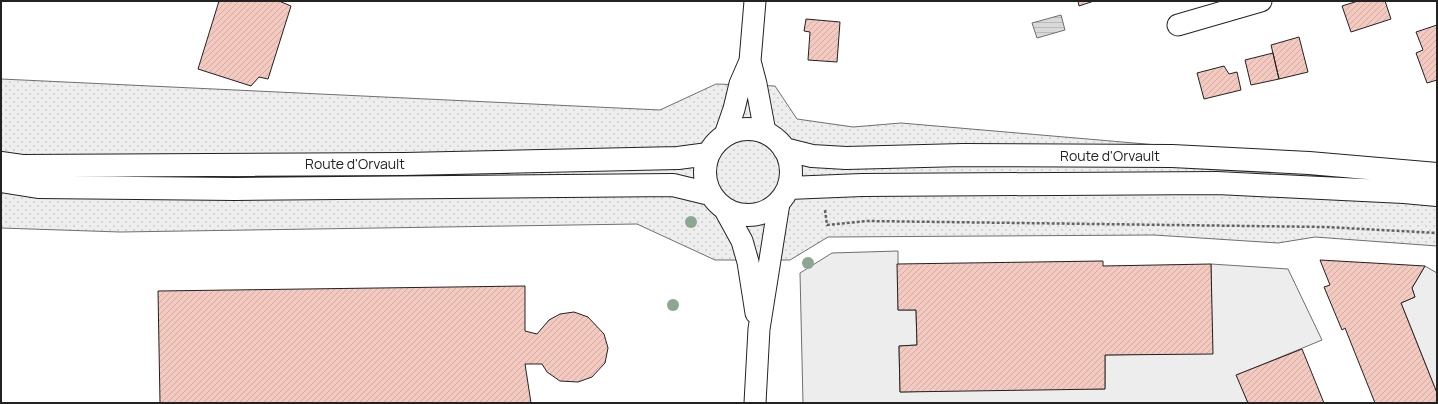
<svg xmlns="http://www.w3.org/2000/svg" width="1438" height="404" font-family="Manrope,sans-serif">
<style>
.grass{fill:url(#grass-dots);stroke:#6f6f6f}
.parking{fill:#ededed;stroke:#6f6f6f}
.water{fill:url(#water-rules);stroke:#6f6f6f}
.building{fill:url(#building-hatch);stroke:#222}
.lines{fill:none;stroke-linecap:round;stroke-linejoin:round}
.minor-casing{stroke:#222;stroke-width:23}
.tertiary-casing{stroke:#222;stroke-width:24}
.path{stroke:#646464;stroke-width:2.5;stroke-dasharray:3 2;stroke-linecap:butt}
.minor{stroke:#fff;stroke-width:21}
.tertiary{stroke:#fff;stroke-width:22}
.tree{fill:#8da692}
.labels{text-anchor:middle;stroke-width:3;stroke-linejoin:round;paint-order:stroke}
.street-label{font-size:14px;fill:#222;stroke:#fff}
</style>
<defs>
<pattern id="grass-dots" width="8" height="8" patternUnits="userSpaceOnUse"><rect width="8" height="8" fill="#eee"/><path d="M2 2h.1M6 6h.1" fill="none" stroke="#ccc" stroke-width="1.8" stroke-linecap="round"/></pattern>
<pattern id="water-rules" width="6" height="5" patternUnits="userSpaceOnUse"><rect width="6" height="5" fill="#d9d9d9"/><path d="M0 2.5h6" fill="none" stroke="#bababa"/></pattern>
<pattern id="building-hatch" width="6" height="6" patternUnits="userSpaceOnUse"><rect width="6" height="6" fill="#f3c9c0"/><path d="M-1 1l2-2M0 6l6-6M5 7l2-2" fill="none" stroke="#d0aca5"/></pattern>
</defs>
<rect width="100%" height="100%" fill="#fff"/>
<path class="grass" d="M 1,79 L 660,110 L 716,84 L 775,86 L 797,119 L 853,127 L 901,123 L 1437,169 L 1437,246 L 1315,237 L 1278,243 L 1154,235 L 828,237 L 790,260 L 715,260 L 637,224 L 120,232 L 1,228 Z"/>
<path class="parking" d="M 898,251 L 898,310 L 916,310 L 917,345 L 899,346 L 900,392 L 1043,388 L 1105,389 L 1105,355 L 1212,353 L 1211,264 L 1288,269 L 1322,340 L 1237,375 L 1248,403 L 803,403 L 800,273 L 832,253 Z
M 1425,266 L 1437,273 L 1437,393 L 1401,303 L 1415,297 L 1412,288 Z"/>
<path class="water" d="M 1061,15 L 1065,30 L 1037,38 L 1032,23 Z"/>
<path class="building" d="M 219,1 L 279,1 L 291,6 L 268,79 L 259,77 L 251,86 L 198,69 Z
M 1078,1 L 1094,1 L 1079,6 Z
M 1358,1 L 1385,1 L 1391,19 L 1351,32 L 1342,6 Z
M 806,19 L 840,22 L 837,62 L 808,60 L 810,32 L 804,31 Z
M 1437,25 L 1437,80 L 1427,83 L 1416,53 L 1423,50 L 1416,32 Z
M 1299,37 L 1308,72 L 1279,79 L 1271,45 Z
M 1273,53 L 1279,79 L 1251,85 L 1245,60 Z
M 1224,66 L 1229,74 L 1237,72 L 1241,90 L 1204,99 L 1197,73 Z
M 1320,260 L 1425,266 L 1412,288 L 1415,297 L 1401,303 L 1437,393 L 1437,403 L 1375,403 L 1345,328 L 1342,330 L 1324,287 L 1330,285 Z
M 1103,261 L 1103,266 L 1211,264 L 1213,354 L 1105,355 L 1105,389 L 900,392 L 899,346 L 917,345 L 916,310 L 898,310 L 897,264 Z
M 525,286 L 525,331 L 537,334 L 549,320 L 560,314 L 574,312 L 588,317 L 604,334 L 608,348 L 605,363 L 592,377 L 578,382 L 560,381 L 547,372 L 542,364 L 525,364 L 531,403 L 160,403 L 158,291 Z
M 1302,349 L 1324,403 L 1248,403 L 1236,375 Z"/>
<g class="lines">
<defs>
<path id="minor" d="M 1178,25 L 1261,1
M 750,61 L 756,84 L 765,132
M 725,135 L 734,109 L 740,84 L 750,61 L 755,1
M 725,210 L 742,241 L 748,262 L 756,313
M 755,403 L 759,329 L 779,203"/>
<path id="tertiary" d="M705 172a43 43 0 1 1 86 0a43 43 0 1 1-86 0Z
M 784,149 L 812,156 L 846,158 L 963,155 L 1172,156 L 1309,163 L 1437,174
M 1,163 L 22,166 L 404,164 L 678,158 L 708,154
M 1,181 L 38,187 L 235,189 L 673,185 L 710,194
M 788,188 L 862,185 L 1217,183 L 1404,192 L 1437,195"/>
</defs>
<use href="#minor" class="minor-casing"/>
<use href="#tertiary" class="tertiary-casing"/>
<path class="path" d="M 825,210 L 827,225 L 866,221 L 1326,227 L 1437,233"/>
<use href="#minor" class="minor"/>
<use href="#tertiary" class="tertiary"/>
</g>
<g class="tree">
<circle cx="691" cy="222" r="6"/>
<circle cx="808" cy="263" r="6"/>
<circle cx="673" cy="305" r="6"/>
</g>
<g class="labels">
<g class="street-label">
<text x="1110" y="161">Route d'Orvault</text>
<text x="355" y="169">Route d'Orvault</text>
</g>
</g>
<rect width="1438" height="404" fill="none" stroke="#222222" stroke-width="4"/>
</svg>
